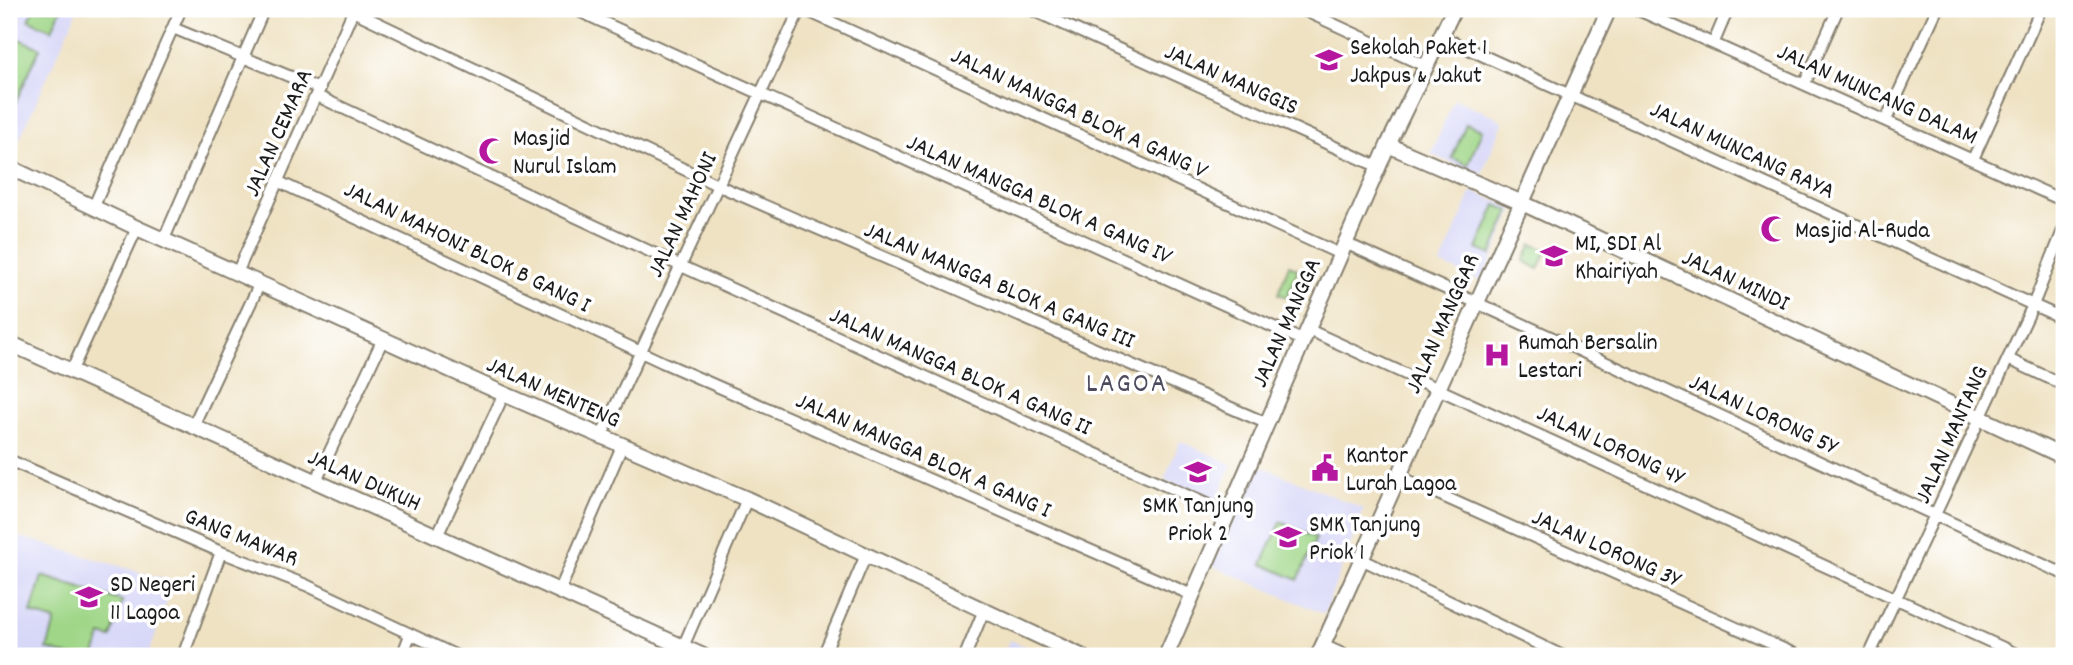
<svg xmlns="http://www.w3.org/2000/svg" width="2073" height="665" font-family="Dekko,sans-serif">
<style>
.built{fill:#d7d7f8}
.green{fill:#9fd687;stroke:#5e7952;stroke-width:2}
.lines{fill:none;stroke-linecap:round;stroke-linejoin:round}
.minor-casing{stroke:#867f6f;stroke-width:14}
.tertiary-casing{stroke:#867f6f;stroke-width:18}
.minor{stroke:#fff;stroke-width:10}
.tertiary{stroke:#fff;stroke-width:14}
.labels{text-anchor:middle;stroke-width:7;stroke-linejoin:round;paint-order:stroke}
.poi-label{font-size:24px;fill:#1c1c1c;stroke:#fff;text-anchor:start}
.street-label{font-size:24px;fill:#1c1c1c;stroke:#fff}
.quarter-label{font-size:28px;letter-spacing:2px;fill:#4d4b5d;stroke:#fff}
</style>
<rect width="100%" height="100%" fill="#fff"/>
<filter id="ink" filterUnits="userSpaceOnUse"><feTurbulence type="fractalNoise" baseFrequency=".0143" numOctaves="2"/><feDisplacementMap in="SourceGraphic" scale="14" xChannelSelector="R" yChannelSelector="G"/><feConvolveMatrix kernelMatrix="1 2 1 2 8 2 1 2 1" color-interpolation-filters="sRGB"/></filter>
<filter id="wash" filterUnits="userSpaceOnUse"><feTurbulence type="fractalNoise" baseFrequency=".00686" numOctaves="4" result="noise"/><feDisplacementMap in="SourceGraphic" scale="28" xChannelSelector="R" yChannelSelector="G"/><feGaussianBlur stdDeviation="1.57" result="paint"/><feColorMatrix in="noise" values="0 0 0 0 0 0 0 0 0 0 0 0 0 0 0 0 0 1.4 0 .05"/><feComposite in="paint" operator="in"/></filter>
<g filter="url(#wash)">
<rect width="100%" height="100%" fill="#efe2c2"/>
<path class="built" d="M 9,9 L 78,9 L 11,158 L 9,15 L 28,23 L 9,14 Z
M 1454,99 L 1497,117 L 1503,123 L 1481,176 L 1431,154 Z
M 1472,191 L 1514,208 L 1482,282 L 1441,264 Z
M 1180,441 L 1232,464 L 1216,502 L 1164,480 Z
M 1256,464 L 1364,509 L 1324,614 L 1211,565 Z
M 10,534 L 174,582 L 148,656 L 29,656 L 9,649 Z
M 1010,640 L 1048,656 L 1002,656 Z"/>
<path class="green" d="M 34,9 L 61,9 L 52,30 L 29,20 Z
M 19,39 L 40,48 L 9,117 L 9,64 Z
M 1466,124 L 1482,130 L 1468,165 L 1452,158 Z
M 1496,205 L 1510,211 L 1491,255 L 1477,249 Z
M 1532,244 L 1547,251 L 1539,269 L 1524,261 Z
M 1289,265 L 1298,269 L 1287,297 L 1278,294 Z
M 1281,522 L 1316,538 L 1298,580 L 1262,564 Z
M 42,576 L 122,601 L 111,638 L 101,635 L 95,656 L 70,656 L 47,649 L 55,621 L 31,613 Z"/>
</g>
<g filter="url(#ink)">
<g class="lines">
<defs>
<path id="minor" d="M 574,9 L 1302,340
M 803,9 L 1340,254
M 1030,9 L 1379,167
M 1301,9 L 1427,67
M 1636,9 L 2064,201
M 353,11 L 717,185 L 1266,423
M 173,28 L 320,89
M 1442,37 L 2064,319
M 1714,42 L 1728,9
M 1805,83 L 1838,9
M 317,96 L 679,265 L 1226,513
M 1886,120 L 1937,9
M 1973,159 L 2041,9
M 277,181 L 662,362 L 1192,595
M 93,208 L 181,9
M 164,239 L 264,9
M 1345,243 C 1586,351 1824,466 2064,574
M 237,273 L 354,9
M 1307,329 L 2021,656
M 2008,359 L 2064,385
M 71,372 L 137,228
M 193,426 L 260,283
M 601,437 L 800,9
M 9,460 L 221,552 L 306,585 L 457,656
M 1398,476 L 1799,656
M 316,481 L 383,339
M 437,536 L 504,394
M 1361,559 L 1563,656
M 559,592 L 622,446
M 1323,645 L 1347,656
M 683,647 L 747,499
M 183,656 L 221,552
M 402,656 L 410,635
M 823,656 L 866,555
M 965,656 L 984,610
M 1869,656 L 2033,305 L 2064,228"/>
<path id="tertiary" d="M 1388,145 L 1520,202 L 2064,457
M 9,167 L 137,228 L 504,394 L 747,499 L 1081,656
M 9,343 L 703,656
M 1166,656 L 1388,145 L 1454,9
M 1318,656 L 1609,9"/>
</defs>
<use href="#minor" class="minor-casing"/>
<use href="#tertiary" class="tertiary-casing"/>
<use href="#minor" class="minor"/>
<use href="#tertiary" class="tertiary"/>
</g>
</g>
<defs>
<symbol id="school-bare" viewBox="-9 -9 18 18"><path d="M0-5L7-2L0 1L-7-2ZM-4 1L0 2.5L4 1V4Q0 6-4 4Z" fill="#b5179e" stroke="#fff" stroke-width="2.5" paint-order="stroke"/></symbol>
<symbol id="mosque-bare" viewBox="-9 -9 18 18"><path d="M3.5-4.9A6 6 0 1 0 3.5 4.9A5 5 0 1 1 3.5-4.9Z" fill="#b5179e" stroke="#fff" stroke-width="2.5" paint-order="stroke"/></symbol>
<symbol id="hospital-bare" viewBox="-9 -9 18 18"><path d="M-5-5h3v3.5h4V-5h3V5h-3V1.5h-4V5h-3Z" fill="#b5179e" stroke="#fff" stroke-width="2.5" paint-order="stroke"/></symbol>
<symbol id="civic-bare" viewBox="-9 -9 18 18"><path d="M-.6-6.5H3V-4.5H.6V-3L4-1V1h2V6H-6V1h2V-1L-.6-3ZM-1.2 2.5V6h2.4V2.5Z" fill="#b5179e" stroke="#fff" stroke-width="2.5" paint-order="stroke"/></symbol>
</defs>
<g fill-rule="evenodd">
<use href="#school-bare" x="1310" y="41" width="38" height="38"/>
<use href="#mosque-bare" x="473" y="132" width="38" height="38"/>
<use href="#mosque-bare" x="1755" y="210" width="38" height="38"/>
<use href="#school-bare" x="1535" y="237" width="38" height="38"/>
<use href="#hospital-bare" x="1478" y="336" width="38" height="38"/>
<use href="#civic-bare" x="1306" y="449" width="38" height="38"/>
<use href="#school-bare" x="1179" y="453" width="38" height="38"/>
<use href="#school-bare" x="1269" y="518" width="38" height="38"/>
<use href="#school-bare" x="70" y="578" width="38" height="38"/>
</g>
<g class="labels">
<g class="poi-label">
<text x="1350" y="54">Sekolah Paket 1<tspan x="1350" dy="28">Jakpus &amp; Jakut</tspan></text>
<text x="513" y="145">Masjid<tspan x="513" dy="28">Nurul Islam</tspan></text>
<text x="1795" y="237">Masjid Al-Ruda</text>
<text x="1575" y="250">MI, SDI Al<tspan x="1575" dy="28">Khairiyah</tspan></text>
<text x="1518" y="349">Rumah Bersalin<tspan x="1518" dy="28">Lestari</tspan></text>
<text x="1346" y="462">Kantor<tspan x="1346" dy="28">Lurah Lagoa</tspan></text>
<text x="1198" y="512" text-anchor="middle">SMK Tanjung<tspan x="1198" dy="28">Priok 2</tspan></text>
<text x="1309" y="531">SMK Tanjung<tspan x="1309" dy="28">Priok 1</tspan></text>
<text x="110" y="591">SD Negeri<tspan x="110" dy="28">11 Lagoa</tspan></text>
</g>
<g class="street-label">
<text transform="translate(1232 78) rotate(24)" y="8">JALAN MANGGIS</text>
<text transform="translate(1878 93) rotate(24)" y="8">JALAN MUNCANG DALAM</text>
<text transform="translate(1080 112) rotate(25)" y="8">JALAN MANGGA BLOK A GANG V</text>
<text transform="translate(277 132) rotate(-66)" y="8">JALAN CEMARA</text>
<text transform="translate(1743 149) rotate(25)" y="8">JALAN MUNCANG RAYA</text>
<text transform="translate(1040 198) rotate(24)" y="8">JALAN MANGGA BLOK A GANG IV</text>
<text transform="translate(681 214) rotate(-65)" y="8">JALAN MAHONI</text>
<text transform="translate(468 246) rotate(26)" y="8">JALAN MAHONI BLOK B GANG I</text>
<text transform="translate(1736 279) rotate(25)" y="8">JALAN MINDI</text>
<text transform="translate(1000 284) rotate(23)" y="8">JALAN MANGGA BLOK A GANG III</text>
<text transform="translate(1285 322) rotate(-66)" y="8">JALAN MANGGA</text>
<text transform="translate(1441 323) rotate(-66)" y="8">JALAN MANGGAR</text>
<text transform="translate(961 370) rotate(24)" y="8">JALAN MANGGA BLOK A GANG II</text>
<text transform="translate(554 391) rotate(24)" y="8">JALAN MENTENG</text>
<text transform="translate(1764 413) rotate(25)" y="8">JALAN LORONG 5Y</text>
<text transform="translate(1950 434) rotate(-66)" y="8">JALAN MANTANG</text>
<text transform="translate(1611 444) rotate(25)" y="8">JALAN LORONG 4Y</text>
<text transform="translate(924 454) rotate(24)" y="8">JALAN MANGGA BLOK A GANG I</text>
<text transform="translate(365 479) rotate(24)" y="8">JALAN DUKUH</text>
<text transform="translate(242 536) rotate(22)" y="8">GANG MAWAR</text>
<text transform="translate(1607 547) rotate(24)" y="8">JALAN LORONG 3Y</text>
</g>
<g class="quarter-label">
<text x="1127" y="391">LAGOA</text>
</g>
</g>
<rect width="2073" height="665" fill="none" stroke="#fff" stroke-width="35"/>
</svg>
